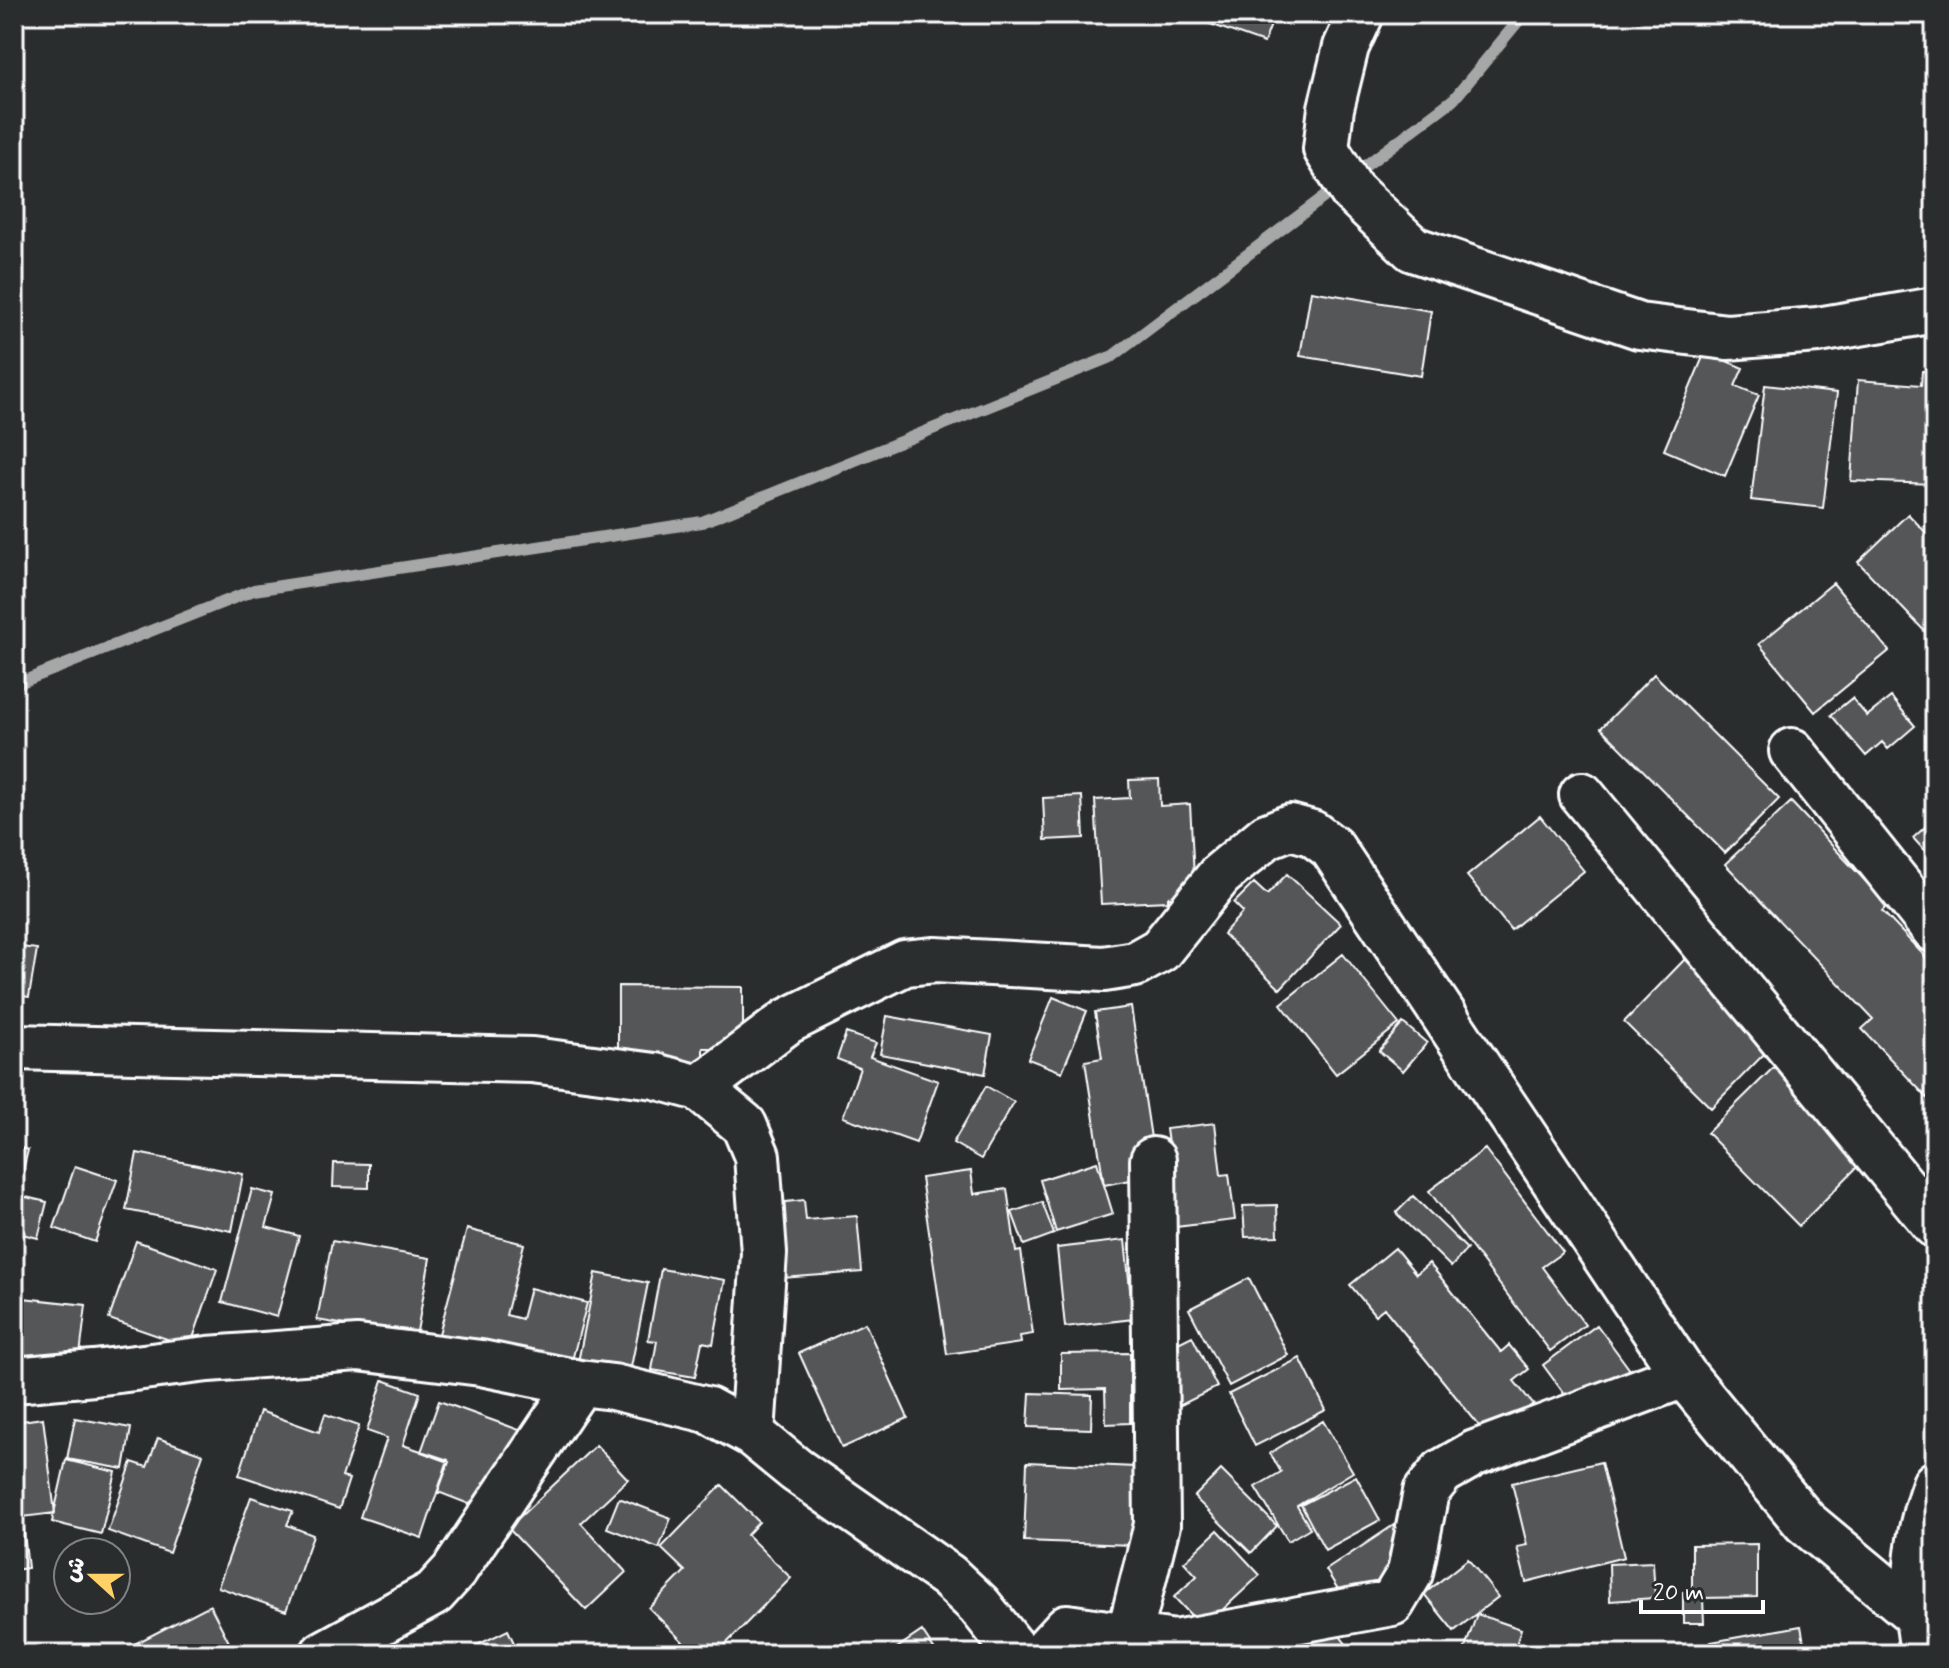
<svg xmlns="http://www.w3.org/2000/svg" width="1949" height="1668" font-family="Mynerve,'Playpen Sans Arabic',sans-serif">
<style>
.lines{fill:none;stroke-linecap:round;stroke-linejoin:round}
.stream{stroke:#a6a7a7;stroke-width:12}
.building{fill:#555758;stroke:#fff;stroke-width:2}
.street-casing{stroke:#fff;stroke-width:50}
.street{stroke:#2a2d2e;stroke-width:44}
</style>
<rect width="100%" height="100%" fill="#2a2d2e"/>
<filter id="ink" filterUnits="userSpaceOnUse"><feTurbulence type="fractalNoise" baseFrequency=".0125" numOctaves="2"/><feDisplacementMap in="SourceGraphic" scale="16" xChannelSelector="R" yChannelSelector="G"/><feConvolveMatrix kernelMatrix="1 2 1 2 8 2 1 2 1" color-interpolation-filters="sRGB"/></filter>
<g filter="url(#ink)">
<g class="lines">
<path class="stream" d="M 14,685 L 254,590 L 702,522 L 1113,356 L 1454,99 L 1524,14"/>
</g>
<path class="building" d="M 1182,14 L 1275,14 L 1264,43 Z
M 1311,291 L 1431,311 L 1421,376 L 1300,356 Z
M 1705,352 L 1743,368 L 1735,386 L 1759,395 L 1725,476 L 1664,450 Z
M 1922,371 L 1935,372 L 1935,484 L 1851,481 L 1858,380 L 1921,385 Z
M 1765,385 L 1837,393 L 1823,508 L 1751,500 Z
M 1908,514 L 1935,542 L 1935,642 L 1858,562 Z
M 1833,583 L 1889,651 L 1815,712 L 1759,644 Z
M 1654,674 L 1779,799 L 1725,853 L 1601,728 Z
M 1891,697 L 1915,726 L 1888,749 L 1882,742 L 1866,756 L 1831,715 L 1852,698 L 1867,716 Z
M 1159,779 L 1160,806 L 1190,804 L 1195,895 L 1168,897 L 1168,901 L 1101,904 L 1095,800 L 1130,798 L 1129,780 Z
M 1082,796 L 1084,838 L 1045,840 L 1043,798 Z
M 1791,802 L 1888,905 L 1882,911 L 1935,967 L 1935,1106 L 1862,1029 L 1873,1019 L 1725,864 Z
M 1540,816 L 1584,871 L 1511,930 L 1467,876 Z
M 1935,818 L 1935,862 L 1913,838 Z
M 1287,874 L 1341,924 L 1280,989 L 1223,934 L 1243,912 L 1234,903 L 1254,883 L 1267,895 Z
M 14,946 L 37,949 L 29,997 L 14,995 Z
M 1343,954 L 1399,1024 L 1336,1074 L 1281,1004 Z
M 1685,959 L 1734,1007 L 1770,1048 L 1711,1108 L 1624,1022 Z
M 618,986 L 743,987 L 743,1048 L 703,1048 L 703,1065 L 618,1065 Z
M 1053,997 L 1087,1011 L 1062,1072 L 1028,1059 Z
M 1131,1007 L 1155,1164 L 1141,1178 L 1104,1185 L 1085,1061 L 1102,1058 L 1095,1012 Z
M 887,1016 L 992,1035 L 985,1074 L 880,1054 Z
M 1403,1023 L 1427,1043 L 1403,1071 L 1379,1051 Z
M 846,1033 L 876,1043 L 870,1057 L 938,1081 L 916,1143 L 843,1117 L 860,1068 L 837,1059 Z
M 1775,1066 L 1866,1158 L 1799,1226 L 1707,1133 Z
M 986,1086 L 1014,1102 L 981,1159 L 953,1143 Z
M 1215,1123 L 1221,1175 L 1229,1174 L 1235,1220 L 1167,1228 L 1172,1173 L 1166,1129 Z
M 14,1146 L 28,1150 L 17,1195 L 47,1202 L 38,1238 L 14,1232 Z
M 1485,1149 L 1563,1252 L 1542,1267 L 1585,1325 L 1550,1351 L 1429,1191 Z
M 137,1153 L 243,1174 L 232,1231 L 126,1210 Z
M 1097,1162 L 1113,1214 L 1056,1232 L 1040,1180 Z
M 334,1163 L 369,1164 L 369,1188 L 333,1187 Z
M 75,1166 L 117,1180 L 95,1242 L 54,1228 Z
M 971,1171 L 974,1194 L 1007,1189 L 1016,1252 L 1021,1251 L 1033,1334 L 1020,1336 L 1021,1343 L 947,1354 L 921,1178 Z
M 252,1189 L 275,1195 L 266,1227 L 299,1236 L 277,1317 L 222,1302 Z
M 1413,1196 L 1467,1249 L 1451,1267 L 1396,1213 Z
M 804,1200 L 806,1220 L 857,1216 L 862,1272 L 782,1278 L 776,1203 Z
M 1042,1202 L 1054,1234 L 1024,1245 L 1012,1212 Z
M 1277,1205 L 1278,1236 L 1245,1237 L 1243,1206 Z
M 467,1229 L 524,1244 L 506,1315 L 522,1319 L 530,1288 L 587,1303 L 568,1376 L 500,1350 L 439,1334 Z
M 1125,1240 L 1133,1319 L 1065,1327 L 1057,1248 Z
M 136,1241 L 217,1269 L 190,1347 L 109,1319 Z
M 332,1241 L 430,1258 L 416,1337 L 317,1320 Z
M 1395,1248 L 1416,1274 L 1429,1263 L 1501,1352 L 1509,1345 L 1529,1369 L 1514,1381 L 1533,1404 L 1490,1439 L 1384,1308 L 1375,1315 L 1350,1285 Z
M 661,1269 L 725,1280 L 713,1344 L 702,1342 L 695,1377 L 652,1370 L 657,1341 L 648,1340 Z
M 596,1273 L 648,1283 L 629,1377 L 577,1367 Z
M 1249,1278 L 1288,1355 L 1229,1386 L 1189,1309 Z
M 14,1297 L 86,1305 L 80,1355 L 57,1352 L 55,1365 L 14,1360 Z
M 865,1323 L 908,1418 L 842,1448 L 799,1353 Z
M 1597,1325 L 1633,1374 L 1579,1414 L 1543,1365 Z
M 1192,1336 L 1217,1387 L 1177,1407 L 1152,1356 Z
M 1130,1353 L 1130,1423 L 1106,1424 L 1105,1389 L 1061,1390 L 1061,1354 Z
M 1300,1358 L 1326,1410 L 1255,1446 L 1229,1394 Z
M 383,1380 L 420,1393 L 403,1445 L 448,1460 L 422,1538 L 360,1517 L 387,1438 L 367,1431 Z
M 1030,1393 L 1092,1395 L 1091,1429 L 1028,1427 Z
M 439,1401 L 522,1431 L 492,1513 L 438,1492 L 449,1462 L 421,1452 Z
M 260,1411 L 319,1432 L 325,1414 L 359,1426 L 342,1477 L 349,1479 L 339,1509 L 239,1475 Z
M 43,1418 L 55,1513 L 22,1517 L 28,1568 L 14,1570 L 14,1422 Z
M 75,1418 L 131,1428 L 124,1469 L 67,1459 Z
M 1323,1421 L 1353,1472 L 1297,1506 L 1310,1528 L 1288,1541 L 1255,1487 L 1281,1472 L 1270,1453 Z
M 158,1438 L 203,1454 L 169,1553 L 108,1531 L 132,1462 L 147,1467 Z
M 596,1445 L 628,1479 L 581,1523 L 626,1572 L 586,1610 L 508,1528 Z
M 66,1460 L 116,1472 L 101,1534 L 52,1522 Z
M 1027,1462 L 1135,1467 L 1132,1545 L 1024,1541 Z
M 1601,1462 L 1624,1557 L 1526,1582 L 1517,1547 L 1527,1545 L 1512,1483 Z
M 1221,1470 L 1277,1526 L 1251,1553 L 1194,1497 Z
M 1356,1476 L 1380,1520 L 1325,1550 L 1301,1505 Z
M 722,1485 L 759,1522 L 747,1535 L 791,1578 L 716,1654 L 695,1654 L 649,1608 L 685,1571 L 661,1548 Z
M 251,1497 L 293,1511 L 287,1525 L 313,1535 L 286,1611 L 218,1587 Z
M 619,1498 L 671,1518 L 659,1548 L 607,1528 Z
M 1394,1525 L 1415,1557 L 1346,1602 L 1326,1570 Z
M 1218,1530 L 1260,1575 L 1203,1628 L 1174,1597 L 1197,1576 L 1184,1562 Z
M 1757,1544 L 1757,1597 L 1703,1598 L 1704,1623 L 1683,1623 L 1683,1592 L 1692,1592 L 1692,1545 Z
M 1468,1559 L 1498,1597 L 1454,1631 L 1424,1594 Z
M 1653,1562 L 1655,1598 L 1610,1601 L 1609,1564 Z
M 210,1605 L 235,1654 L 120,1654 L 119,1652 Z
M 1477,1614 L 1521,1629 L 1513,1654 L 1463,1654 Z
M 1332,1626 L 1354,1654 L 1297,1654 Z
M 1801,1626 L 1806,1654 L 1713,1654 L 1711,1642 Z
M 508,1630 L 519,1654 L 474,1654 L 471,1648 Z
M 922,1631 L 937,1654 L 888,1654 Z"/>
<g class="lines">
<defs>
<path id="street" d="M 1361,14 L 1346,47 L 1331,108 L 1326,149 L 1352,191 L 1413,249 L 1639,326 L 1727,337 L 1818,330 L 1935,310
M 1792,751 L 1935,930
M 1582,795 L 1935,1225
M 14,1047 L 532,1060 L 655,1076 L 699,1088 L 744,1125 L 757,1156 L 764,1253 L 752,1434
M 699,1088 L 788,1021 L 905,963 L 935,960 L 1104,969 L 1135,964 L 1160,950 L 1220,875 L 1267,836 L 1290,827 L 1312,833 L 1332,848 L 1684,1375 L 1805,1522 L 1918,1616
M 14,1380 L 94,1373 L 208,1359 L 358,1348 L 481,1363 L 580,1383 L 613,1387 L 708,1410 L 752,1434 L 796,1470 L 948,1576 L 979,1605 L 1018,1654
M 1129,1636 L 1157,1525 L 1153,1160
M 323,1654 L 434,1593 L 454,1571 L 580,1383
M 1042,1654 L 1067,1627 L 1175,1643 L 1392,1603 L 1410,1573 L 1426,1492 L 1442,1472 L 1475,1453 L 1684,1375
M 1924,1654 C 1911,1593 1914,1542 1935,1484"/>
</defs>
<use href="#street" class="street-casing"/>
<use href="#street" class="street"/>
</g>
</g>
<rect width="1949" height="1668" fill="none" stroke="#2a2d2e" stroke-width="48"/>
<rect x="24" y="24" width="1901" height="1620" fill="none" stroke="#fff" stroke-width="3" filter="url(#ink)"/>
<g transform="translate(92 1576) rotate(291)"><circle r="38" fill="#2a2d2e" stroke="#7f8182" stroke-width="2"/>
<path d="M0-6L14 30L0 20L-14 30Z" fill="#ffd166"/>
<text y="-12" font-size="22" font-weight="bold" text-anchor="middle" fill="#ffffff">ش</text>
</g>
<path d="M1641 1600v12h122v-12" fill="none" stroke="#ffffff" stroke-width="4"/>
<text x="1653" y="1600" font-size="24" fill="#ffffff" stroke="#2a2d2e" stroke-width="6" paint-order="stroke">20 m</text>
</svg>
